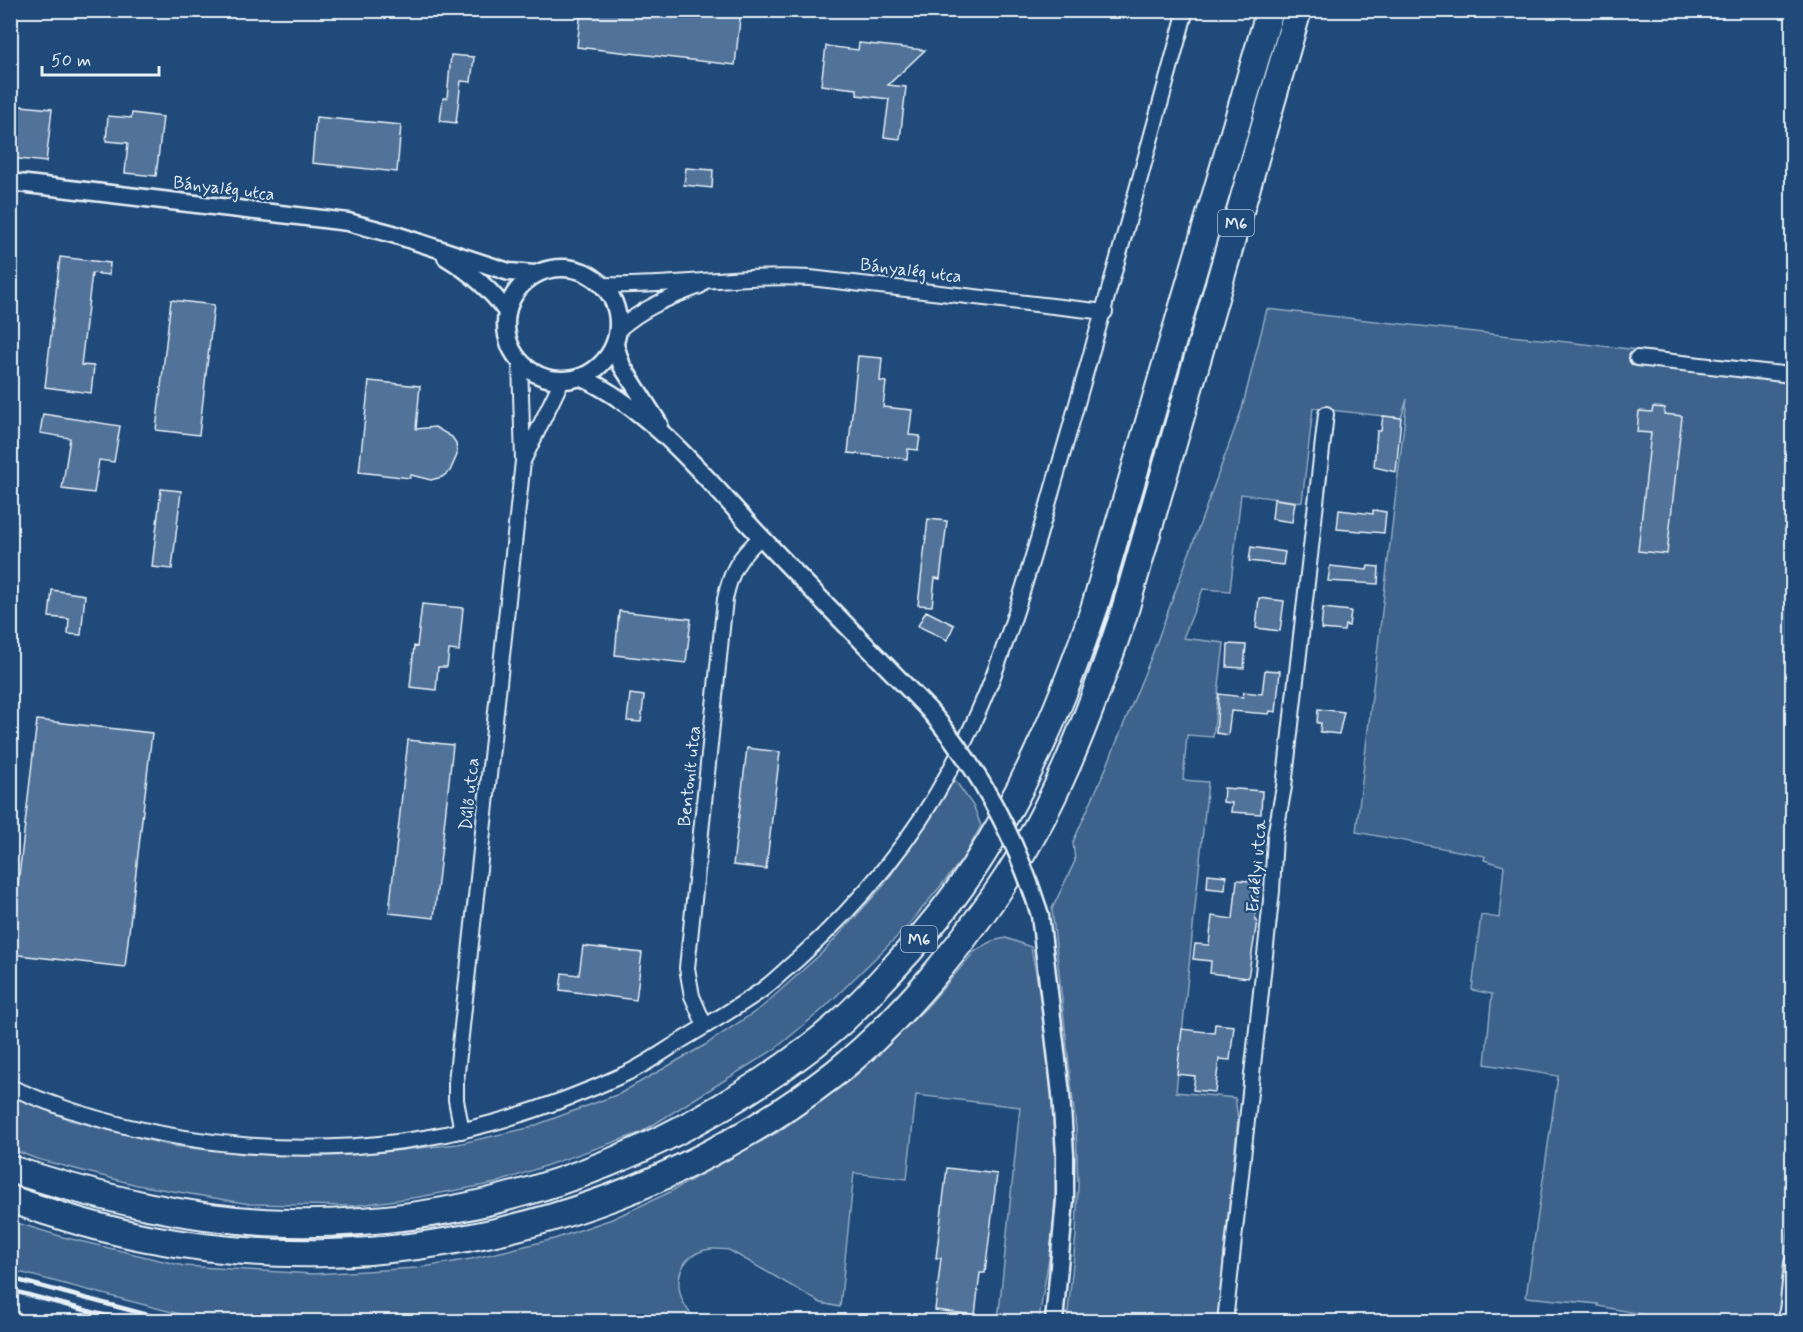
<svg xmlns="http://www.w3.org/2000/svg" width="1803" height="1332" font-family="Mynerve,sans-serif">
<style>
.green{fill:#3c628c;stroke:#92aac2;stroke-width:1.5}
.building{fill:#517399;stroke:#e8f1f8;stroke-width:1.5}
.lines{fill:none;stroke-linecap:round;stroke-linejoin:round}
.minor-casing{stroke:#e8f1f8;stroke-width:18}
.tertiary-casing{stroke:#e8f1f8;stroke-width:21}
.motorway-casing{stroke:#e8f1f8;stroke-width:30}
.minor{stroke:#1f4a7a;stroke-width:14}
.tertiary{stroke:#1f4a7a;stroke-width:16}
.motorway{stroke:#1f4a7a;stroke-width:26}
.rail{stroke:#e8f1f8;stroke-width:4.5}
.tertiary-bridge-casing{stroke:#e8f1f8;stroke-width:21;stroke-linecap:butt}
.tertiary-bridge{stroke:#1f4a7a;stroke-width:16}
.labels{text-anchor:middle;stroke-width:4.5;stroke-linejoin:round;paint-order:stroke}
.shield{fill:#1f4a7a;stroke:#acbfd2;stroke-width:1.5}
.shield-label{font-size:16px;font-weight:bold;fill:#e8f1f8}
.street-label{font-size:18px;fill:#e8f1f8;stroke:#1f4a7a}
</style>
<rect width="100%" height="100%" fill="#1f4a7a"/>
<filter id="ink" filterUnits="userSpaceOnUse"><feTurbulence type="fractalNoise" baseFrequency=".0167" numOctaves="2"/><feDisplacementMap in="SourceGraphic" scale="12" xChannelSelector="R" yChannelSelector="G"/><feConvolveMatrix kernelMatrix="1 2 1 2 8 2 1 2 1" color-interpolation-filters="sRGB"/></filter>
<g filter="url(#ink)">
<path class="green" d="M 1267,309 L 1792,367 L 1792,1196 L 1778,1321 L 1678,1321 L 1598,1306 L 1598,1304 L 1526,1297 L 1558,1076 L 1485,1064 L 1492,994 L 1472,990 L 1481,915 L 1499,918 L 1504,866 L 1484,860 L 1485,856 L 1356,832 L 1407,399 L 1401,418 L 1313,408 L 1302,502 L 1241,494 L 1230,591 L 1203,589 L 1183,638 L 1224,643 L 1213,737 L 1187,735 L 1183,780 L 1208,782 L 1176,1092 L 1235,1098 L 1238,1119 L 1217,1321 L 1067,1321 L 1076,1235 L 1078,1183 L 1076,1129 L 1052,909 L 1075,861 L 1073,842 L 1106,768 L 1152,655 L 1242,409 Z
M 954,779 L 974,807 L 981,826 L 962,860 L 907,927 L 823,1009 L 775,1049 L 640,1133 L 496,1183 L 419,1197 L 352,1206 L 250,1204 L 137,1185 L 37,1159 L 11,1149 L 10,1095 L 70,1120 L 172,1146 L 245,1154 L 351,1155 L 458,1144 L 528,1128 L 619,1094 L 705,1045 L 762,1007 L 825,950 L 885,884 Z
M 1006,938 L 1031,947 C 1048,1032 1060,1131 1054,1217 C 1052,1252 1043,1286 1039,1321 L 998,1321 L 1020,1107 L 916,1095 L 907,1179 L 854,1173 L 840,1307 L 821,1303 L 729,1250 C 718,1249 708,1247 697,1253 C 668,1268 677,1308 701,1322 L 206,1321 L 11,1270 L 11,1221 L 63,1237 L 184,1266 L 313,1274 L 417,1268 L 471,1259 L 554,1239 L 612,1219 L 666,1194 L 778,1132 L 854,1077 L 927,1007 L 974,952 L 992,941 Z"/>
<path class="building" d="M 581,10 L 741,10 L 735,65 L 577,47 Z
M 859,43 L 925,50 L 888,85 L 906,87 L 900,139 L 884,137 L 889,99 L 857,95 L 857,89 L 821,85 L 826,46 L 858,50 Z
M 451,55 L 474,57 L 471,82 L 461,81 L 456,123 L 440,121 L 443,98 L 447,98 Z
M 10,105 L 52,109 L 46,162 L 10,158 Z
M 132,113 L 163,117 L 156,176 L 125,173 L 128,143 L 106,141 L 108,116 L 131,118 Z
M 316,117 L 401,125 L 397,172 L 312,163 Z
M 686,168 L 713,170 L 712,188 L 684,185 Z
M 60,257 L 110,263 L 109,275 L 92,273 L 81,365 L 94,366 L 91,393 L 45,387 Z
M 171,300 L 214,305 L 199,435 L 156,430 Z
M 858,356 L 882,358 L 880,381 L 886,382 L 883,407 L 912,410 L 909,435 L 920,436 L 918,450 L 908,449 L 907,459 L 848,453 Z
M 369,381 L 420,386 L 416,429 L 435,427 L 452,437 L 456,443 L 457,455 L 450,471 L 442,477 L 431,480 L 411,475 L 410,478 L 359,472 Z
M 1653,407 L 1665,408 L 1664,414 L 1682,416 L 1667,554 L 1638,551 L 1651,433 L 1637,432 L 1639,411 L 1652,412 Z
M 43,414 L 120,426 L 114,462 L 99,460 L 94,493 L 62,489 L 70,438 L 40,433 Z
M 1383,416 L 1401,418 L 1396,472 L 1374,467 L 1377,431 L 1381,431 Z
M 161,489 L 181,491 L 172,569 L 152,567 Z
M 1274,499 L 1295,502 L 1292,522 L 1272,519 Z
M 1339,510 L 1373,514 L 1373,510 L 1386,512 L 1384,533 L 1337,529 Z
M 928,519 L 947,521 L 940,579 L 935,578 L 932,606 L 918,605 Z
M 1251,547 L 1285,552 L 1283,565 L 1249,561 Z
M 1330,566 L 1367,570 L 1368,566 L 1379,567 L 1378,584 L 1328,581 Z
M 52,590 L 85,595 L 81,635 L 68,634 L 69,619 L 49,617 Z
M 1259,598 L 1284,601 L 1280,631 L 1256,628 Z
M 422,604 L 463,608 L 459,651 L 449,650 L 447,667 L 438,667 L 436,690 L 410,687 L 414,646 L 417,647 Z
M 1323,608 L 1351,611 L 1349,626 L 1345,625 L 1344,631 L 1321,629 Z
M 619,611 L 691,619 L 686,663 L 615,655 Z
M 926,611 L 954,625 L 947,640 L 918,626 Z
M 1228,644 L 1246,645 L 1244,668 L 1227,667 Z
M 1265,670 L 1280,671 L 1276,712 L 1270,711 L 1269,714 L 1231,711 L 1228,735 L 1216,733 L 1219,694 L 1243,697 L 1244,692 L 1262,694 Z
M 630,694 L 644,696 L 641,722 L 627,721 Z
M 1318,709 L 1344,712 L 1339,734 L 1320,732 L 1321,723 L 1317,723 Z
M 37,720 L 152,733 L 125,967 L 10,954 Z
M 408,740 L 453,745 L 434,918 L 389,913 Z
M 747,748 L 780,752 L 766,869 L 733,865 Z
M 1224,788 L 1262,791 L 1261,814 L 1231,812 L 1232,803 L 1223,802 Z
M 1208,874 L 1226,876 L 1225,890 L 1207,888 Z
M 1237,880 L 1259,882 L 1255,921 L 1257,921 L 1248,978 L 1210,973 L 1211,961 L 1193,959 L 1195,944 L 1209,945 L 1212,916 L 1233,919 Z
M 583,946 L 642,953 L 636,1000 L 560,990 L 562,973 L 579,975 Z
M 1215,1024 L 1234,1026 L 1230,1060 L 1219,1059 L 1215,1092 L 1193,1090 L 1195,1076 L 1177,1074 L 1182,1029 L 1214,1033 Z
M 947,1168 L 997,1174 L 985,1273 L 980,1273 L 975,1315 L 935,1310 L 941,1258 L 936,1258 Z"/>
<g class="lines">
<defs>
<path id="minor" d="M 603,285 C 672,287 741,274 810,278 L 1105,312
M 618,330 C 644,307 668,298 700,286
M 1637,358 L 1792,375
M 524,459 L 562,380
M 705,1026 L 692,996 L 687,968 L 725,599 C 731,570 739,557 761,537
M 10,1087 C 159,1152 335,1166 492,1123 C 538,1110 582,1094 625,1074 C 645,1065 663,1052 682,1040 C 709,1024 736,1008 762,990 C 774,981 786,969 798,959 C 858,905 913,840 951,768 C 1007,665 1034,550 1067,439 C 1108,296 1147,154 1186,10
M 462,1131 L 456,1100 L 456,1082 L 523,461 L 520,361
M 1225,1322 L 1272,891 L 1275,836 L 1284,787 L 1326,414
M 1786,1322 L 1792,1263"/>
<path id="tertiary" d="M 10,182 L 348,222 L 393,234 L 509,272 L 535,274
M 446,257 C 469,271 491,290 507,312
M506 324a56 56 0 1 1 112 0a56 56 0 1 1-112 0Z
M 615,345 L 622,366 L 659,424
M 581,377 C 654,411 706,479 760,536 C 815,594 872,651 928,709
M 1040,915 L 1061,1094 L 1065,1154 L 1065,1200 L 1054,1322"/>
<path id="motorway" d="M 10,1169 C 101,1198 193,1221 288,1223 C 443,1226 585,1186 718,1109 C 762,1083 804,1055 842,1021 C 866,999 887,975 909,951 C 932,925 954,898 973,869 C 1027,787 1064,698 1095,606 L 1270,10
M 10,1199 C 55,1215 101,1229 147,1238 C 386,1285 642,1222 834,1074 C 894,1027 952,957 996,894 C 1055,810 1090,713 1123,617 L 1298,10"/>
</defs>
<use href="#minor" class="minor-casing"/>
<use href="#tertiary" class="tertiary-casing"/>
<use href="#motorway" class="motorway-casing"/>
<use href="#minor" class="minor"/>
<use href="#tertiary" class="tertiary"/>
<use href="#motorway" class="motorway"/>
<path class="rail" d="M 10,1278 L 174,1322
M 10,1290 L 129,1322"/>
<defs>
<path id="tertiary-bridge" d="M 928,709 C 981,770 1016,838 1040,915"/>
</defs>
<use href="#tertiary-bridge" class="tertiary-bridge-casing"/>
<use href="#tertiary-bridge" class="tertiary-bridge"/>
</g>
</g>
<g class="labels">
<g class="shield">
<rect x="1218" y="210" width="36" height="26" rx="4.5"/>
<rect x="901" y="926" width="36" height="26" rx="4.5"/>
</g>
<g class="shield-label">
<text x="1236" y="229">M6</text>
<text x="919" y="945">M6</text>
</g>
<g class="street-label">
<text transform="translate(224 188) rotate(7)" y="6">Bányalég utca</text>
<text transform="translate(911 270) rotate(7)" y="6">Bányalég utca</text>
<text transform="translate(689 776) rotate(-84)" y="6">Bentonit utca</text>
<text transform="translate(469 794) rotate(-84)" y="6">Dűlő utca</text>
<text transform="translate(1256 866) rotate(-85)" y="6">Erdélyi utca</text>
</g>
</g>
<rect width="1803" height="1332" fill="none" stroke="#1f4a7a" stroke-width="36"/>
<rect x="18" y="18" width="1767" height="1296" fill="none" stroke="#e8f1f8" stroke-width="2" filter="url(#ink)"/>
<path d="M42 66v9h117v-9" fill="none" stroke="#e8f1f8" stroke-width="3"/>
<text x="51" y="66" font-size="18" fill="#e8f1f8" stroke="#1f4a7a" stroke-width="4.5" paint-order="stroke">50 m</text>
</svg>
